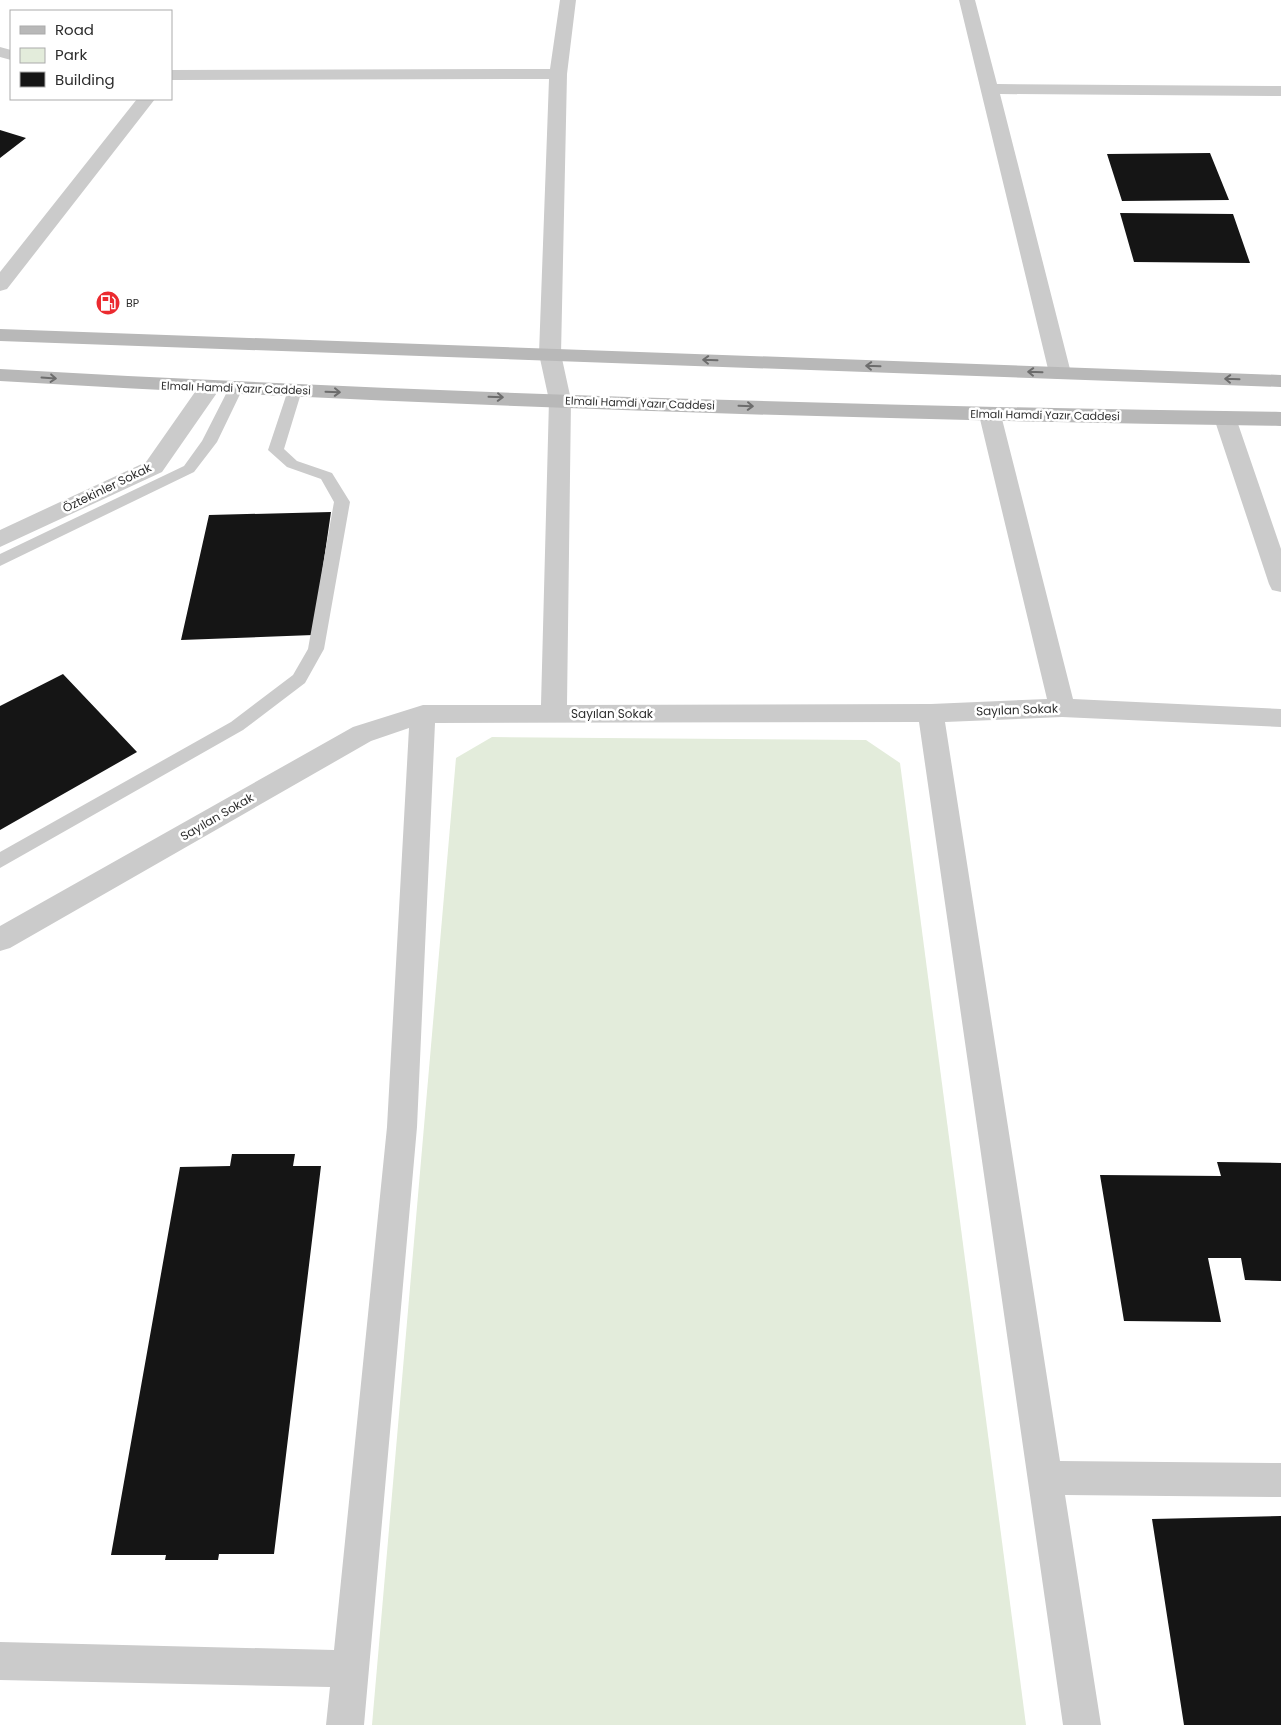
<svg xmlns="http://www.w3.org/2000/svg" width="1281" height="1725" font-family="Poppins,sans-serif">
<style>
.green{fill:#e3ecdb}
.building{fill:#151515}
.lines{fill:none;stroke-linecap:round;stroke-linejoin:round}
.lane{fill:#cbcbcb;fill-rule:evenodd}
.street{fill:#cbcbcb;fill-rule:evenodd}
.secondary{fill:#b8b8b8;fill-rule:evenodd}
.oneway{stroke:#6c6c6c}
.labels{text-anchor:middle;stroke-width:5;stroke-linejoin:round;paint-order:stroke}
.far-poi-label{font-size:11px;fill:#2e2e2e;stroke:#fff;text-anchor:start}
.far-street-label{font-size:11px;fill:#2e2e2e;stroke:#fff}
.street-label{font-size:12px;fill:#2e2e2e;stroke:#fff}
</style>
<rect width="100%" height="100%" fill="#fff"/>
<path class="green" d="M 492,737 L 866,740 L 900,763 L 1026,1725 L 372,1725 L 456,758 Z"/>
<path class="building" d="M 0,130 L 26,138 L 0,158 Z
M 1210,153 L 1229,200 L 1122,201 L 1107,154 Z
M 1120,213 L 1233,214 L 1250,263 L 1134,262 Z
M 331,512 L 313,635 L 181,640 L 209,515 Z
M 63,674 L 137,752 L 0,830 L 0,706 Z
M 232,1154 L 295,1154 L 293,1166 L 321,1166 L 274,1554 L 219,1554 L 218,1560 L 165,1560 L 166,1555 L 111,1555 L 180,1167 L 230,1166 Z
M 1217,1162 L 1281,1163 L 1281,1281 L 1245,1280 L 1241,1258 L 1208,1258 L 1221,1322 L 1124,1321 L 1100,1175 L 1221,1176 Z
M 1281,1516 L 1281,1725 L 1184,1725 L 1152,1519 Z"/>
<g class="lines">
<path class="lane" d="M 236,384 L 243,388 L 217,442 L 194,472 L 0,566 L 0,554 L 184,466 L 202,441 L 229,388 Z
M 295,386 L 302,390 L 284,449 L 297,461 L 332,473 L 350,502 L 324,649 L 305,683 L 243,730 L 0,868 L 0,852 L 231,722 L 293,675 L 308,649 L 334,502 L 321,479 L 287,467 L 268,450 L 288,390 Z"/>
<path class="street" d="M 560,0 L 576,0 L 567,74 L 561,354 L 571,400 L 567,705 L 931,704 L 1047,699 L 979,415 L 982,410 L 990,408 L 998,410 L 1001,415 L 1073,699 L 1281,709 L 1281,727 L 1062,717 L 945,722 L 1060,1461 L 1281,1463 L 1281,1497 L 1065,1495 L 1101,1725 L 1063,1725 L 919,722 L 435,723 L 417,1127 L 364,1725 L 326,1725 L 330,1687 L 0,1680 L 0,1642 L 334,1650 L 387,1127 L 409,728 L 371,741 L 10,948 L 0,951 L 0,926 L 353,727 L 423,705 L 541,705 L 549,400 L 539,354 L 549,79 L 171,80 L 171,70 L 550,69 Z
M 959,0 L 975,0 L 997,84 L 1281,86 L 1281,96 L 1000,94 L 1071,373 L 1068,378 L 1060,379 L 1052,378 L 1049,373 Z
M 0,47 L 11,50 L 11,60 L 0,57 Z
M 137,99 L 155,99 L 7,289 L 0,291 L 0,272 Z
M 210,380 L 218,382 L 221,387 L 162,472 L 0,547 L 0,530 L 146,462 L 202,382 Z
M 1225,411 L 1233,413 L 1236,418 L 1281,549 L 1281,592 L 1272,590 L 1269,584 L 1214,418 L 1217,413 Z"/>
<path class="secondary" d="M 0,329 L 1281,375 L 1281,387 L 0,341 Z
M 0,369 C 426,393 854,406 1281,412 L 1281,426 C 854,420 426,406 0,381 Z"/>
</g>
<defs><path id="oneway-shaft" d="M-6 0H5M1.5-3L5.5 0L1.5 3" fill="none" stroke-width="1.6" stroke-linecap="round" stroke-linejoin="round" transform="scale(1.25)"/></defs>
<g class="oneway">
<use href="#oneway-shaft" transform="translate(710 360) rotate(-178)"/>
<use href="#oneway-shaft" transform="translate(873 366) rotate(-178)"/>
<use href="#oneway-shaft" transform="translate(1035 372) rotate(-178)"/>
<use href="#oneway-shaft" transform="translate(49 378) rotate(4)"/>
<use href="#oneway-shaft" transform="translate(1232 379) rotate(-178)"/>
<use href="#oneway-shaft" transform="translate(333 392) rotate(2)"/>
<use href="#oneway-shaft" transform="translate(496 397) rotate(2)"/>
<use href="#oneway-shaft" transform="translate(746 406) rotate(2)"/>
</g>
<defs>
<symbol id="fuel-disc" viewBox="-11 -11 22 22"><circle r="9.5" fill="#eb2a2f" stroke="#fff"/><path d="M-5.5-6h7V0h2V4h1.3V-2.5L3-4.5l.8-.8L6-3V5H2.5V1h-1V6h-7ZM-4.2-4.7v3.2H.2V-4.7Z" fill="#fff"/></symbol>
</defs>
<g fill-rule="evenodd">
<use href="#fuel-disc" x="94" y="289" width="28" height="28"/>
</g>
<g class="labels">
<g class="far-poi-label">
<text x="126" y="307">BP</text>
</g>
<g class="far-street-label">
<text transform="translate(236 388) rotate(2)" y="4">Elmalı Hamdi Yazır Caddesi</text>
<text transform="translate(640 403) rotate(2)" y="4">Elmalı Hamdi Yazır Caddesi</text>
<text transform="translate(1045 415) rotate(1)" y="4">Elmalı Hamdi Yazır Caddesi</text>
</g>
<g class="street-label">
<text transform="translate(107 488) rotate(-26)" y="4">Öztekinler Sokak</text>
<text transform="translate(1017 710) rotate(-2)" y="4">Sayılan Sokak</text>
<text x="612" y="718">Sayılan Sokak</text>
<text transform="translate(217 817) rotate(-30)" y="4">Sayılan Sokak</text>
</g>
</g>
<rect x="10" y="10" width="162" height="90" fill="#ffffff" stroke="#ababab"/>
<rect x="20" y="26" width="25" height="8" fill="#b8b8b8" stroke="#ababab"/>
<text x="55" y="35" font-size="15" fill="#2e2e2e">Road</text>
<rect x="20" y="48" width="25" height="15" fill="#e3ecdb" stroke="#ababab"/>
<text x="55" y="60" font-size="15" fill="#2e2e2e">Park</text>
<rect x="20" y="72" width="25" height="15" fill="#151515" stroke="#ababab"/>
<text x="55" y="85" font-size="15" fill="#2e2e2e">Building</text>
</svg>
